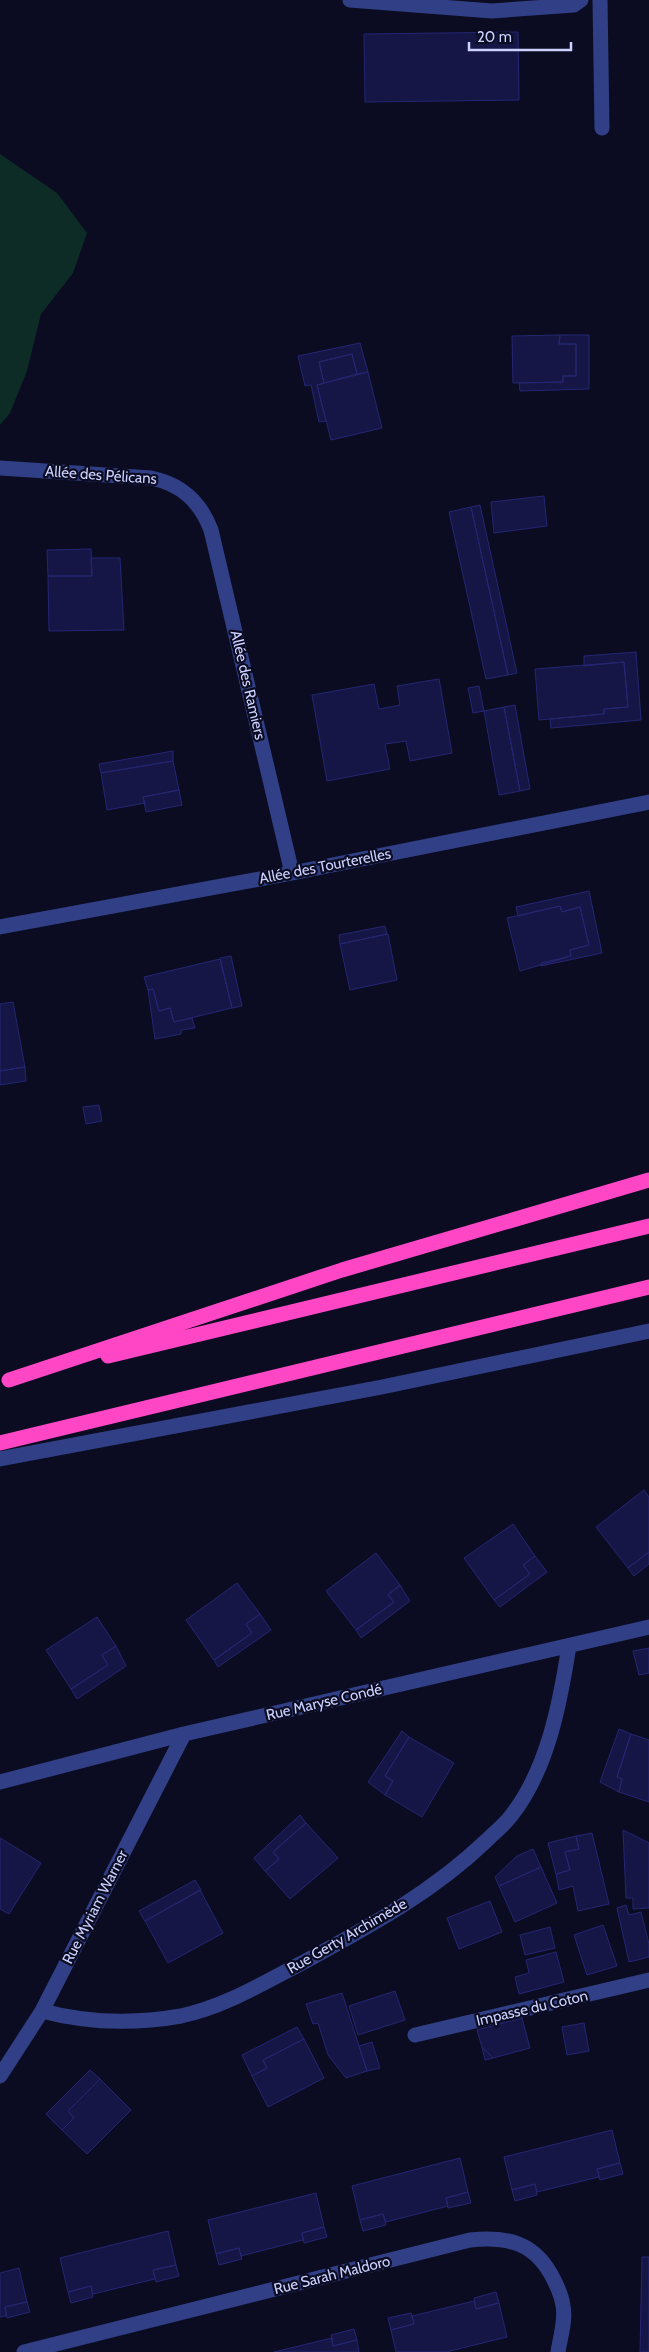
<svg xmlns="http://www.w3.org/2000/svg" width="649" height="2352" font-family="Cabin,sans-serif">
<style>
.green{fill:#0d2c25}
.building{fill:#151645;stroke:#252673}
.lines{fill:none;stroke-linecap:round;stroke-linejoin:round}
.minor{stroke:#314086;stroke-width:15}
.highway{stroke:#ff47c6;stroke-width:15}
.labels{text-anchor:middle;stroke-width:4.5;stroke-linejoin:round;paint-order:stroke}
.street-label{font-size:15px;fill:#ccd1ff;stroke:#0b0c22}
</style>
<rect width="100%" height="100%" fill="#0b0c22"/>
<path class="green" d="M 0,154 L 57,193 L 87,233 L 73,273 L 41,314 L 27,371 L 10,413 L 0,425 Z"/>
<path class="building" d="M 518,32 L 519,100 L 365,102 L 364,34 Z
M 560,335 L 589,335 L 589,389 L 520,391 L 519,383 L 563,382 L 563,376 L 576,376 L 576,344 L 559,344 Z
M 560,335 L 559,344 L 576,344 L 576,376 L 563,376 L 563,382 L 513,383 L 512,336 Z
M 360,343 L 368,372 L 357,374 L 352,354 L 319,362 L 324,383 L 317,385 L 326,421 L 319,422 L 311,385 L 305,386 L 298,356 Z
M 352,354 L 357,374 L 324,383 L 319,362 Z
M 368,372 L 382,428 L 331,440 L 317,385 Z
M 544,496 L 547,526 L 494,533 L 491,502 Z
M 480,505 L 517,673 L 508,675 L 471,507 Z
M 471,507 L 508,675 L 486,679 L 449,512 Z
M 91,549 L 92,576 L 48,576 L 47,550 Z
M 91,558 L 120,558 L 124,630 L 49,631 L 48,576 L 92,576 Z
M 636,652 L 641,720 L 551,728 L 550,719 L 604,714 L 604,709 L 628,707 L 624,662 L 584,666 L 584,656 Z
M 624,662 L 628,707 L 604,709 L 604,714 L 539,720 L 535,669 Z
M 439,679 L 452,753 L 410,761 L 406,741 L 385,744 L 390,769 L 327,781 L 312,695 L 374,684 L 379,709 L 400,705 L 397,686 Z
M 479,686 L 484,711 L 473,713 L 468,688 Z
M 515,705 L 530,789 L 520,791 L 504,707 Z
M 504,707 L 520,791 L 499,795 L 484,711 Z
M 173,751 L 173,761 L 101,773 L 99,764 Z
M 173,761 L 179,790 L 143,797 L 145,803 L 107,810 L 101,773 Z
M 179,790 L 182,805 L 146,812 L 143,797 Z
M 589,891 L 602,953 L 541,966 L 541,963 L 571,956 L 570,950 L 589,945 L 580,907 L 562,912 L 560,906 L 518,916 L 516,907 Z
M 560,906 L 562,912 L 580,907 L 589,945 L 570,950 L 571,956 L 520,971 L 507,918 Z
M 385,926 L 387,934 L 340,944 L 339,935 Z
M 388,934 L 397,980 L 350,990 L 340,944 Z
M 231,956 L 242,1006 L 232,1008 L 220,958 Z
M 220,959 L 232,1008 L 174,1022 L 170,1008 L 159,1011 L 153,989 L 148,990 L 144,977 Z
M 153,989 L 159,1011 L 170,1008 L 174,1022 L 192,1018 L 195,1028 L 181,1030 L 181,1034 L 155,1039 L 148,990 Z
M 13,1002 L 25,1067 L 0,1071 L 0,1004 Z
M 25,1067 L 26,1081 L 0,1085 L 0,1071 Z
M 99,1105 L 102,1121 L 86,1124 L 83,1107 Z
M 644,1490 L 649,1497 L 649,1552 L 628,1568 L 596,1527 Z
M 513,1524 L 535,1556 L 523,1565 L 530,1574 L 494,1600 L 464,1558 Z
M 649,1552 L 649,1564 L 634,1576 L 628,1568 Z
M 376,1553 L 400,1585 L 388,1595 L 394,1602 L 356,1630 L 326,1591 Z
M 535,1556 L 547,1572 L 500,1607 L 494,1600 L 530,1574 L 523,1565 Z
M 237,1583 L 260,1614 L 246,1624 L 252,1633 L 214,1660 L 186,1620 Z
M 400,1585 L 410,1601 L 361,1638 L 356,1630 L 394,1602 L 388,1595 Z
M 260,1614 L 271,1630 L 218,1667 L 214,1660 L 252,1633 L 246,1624 Z
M 97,1617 L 116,1646 L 102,1655 L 108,1665 L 71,1689 L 46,1650 Z
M 116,1646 L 126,1666 L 77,1699 L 71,1689 L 108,1665 L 102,1655 Z
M 649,1648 L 649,1673 L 639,1675 L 633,1651 Z
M 619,1729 L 631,1734 L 617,1777 L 622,1779 L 619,1792 L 600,1782 Z
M 402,1731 L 409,1737 L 385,1776 L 393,1781 L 385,1795 L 368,1782 Z
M 631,1734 L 649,1740 L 649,1802 L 619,1792 L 622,1779 L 617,1777 Z
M 409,1737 L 454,1763 L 422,1817 L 385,1795 L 393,1781 L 385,1776 Z
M 300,1815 L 306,1823 L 273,1852 L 279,1859 L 265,1871 L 254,1858 Z
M 306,1823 L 338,1858 L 290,1899 L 265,1871 L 279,1859 L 273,1852 Z
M 623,1830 L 649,1843 L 649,1908 L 633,1909 L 633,1898 L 626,1898 Z
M 592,1833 L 609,1904 L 578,1911 L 573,1886 L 559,1890 L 556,1874 L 570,1870 L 565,1852 L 579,1849 L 576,1836 Z
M 576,1836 L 579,1849 L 565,1852 L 570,1870 L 556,1874 L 548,1843 Z
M 0,1838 L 41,1863 L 9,1914 L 0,1909 Z
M 533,1849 L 541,1867 L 499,1886 L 495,1877 L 517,1856 Z
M 541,1867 L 557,1903 L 515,1922 L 499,1886 Z
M 195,1880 L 201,1890 L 145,1921 L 139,1911 Z
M 200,1890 L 223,1933 L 168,1963 L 145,1921 Z
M 490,1901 L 502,1932 L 459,1949 L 447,1918 Z
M 626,1905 L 629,1915 L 641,1912 L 649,1944 L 649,1957 L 629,1962 L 617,1908 Z
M 603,1925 L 617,1966 L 587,1975 L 574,1935 Z
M 550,1927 L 555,1948 L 525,1955 L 520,1935 Z
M 556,1952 L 564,1982 L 519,1994 L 515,1977 L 529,1973 L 526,1960 Z
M 395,1991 L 405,2020 L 358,2035 L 349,2006 Z
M 342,1993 L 367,2071 L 346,2078 L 328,2055 L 318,2023 L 313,2024 L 306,2004 Z
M 522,2018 L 530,2048 L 493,2058 L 482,2047 L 477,2030 Z
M 584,2023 L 589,2051 L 567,2055 L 562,2027 Z
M 297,2027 L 304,2039 L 263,2060 L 267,2068 L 252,2076 L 242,2055 Z
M 304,2039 L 324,2078 L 268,2107 L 252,2076 L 267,2068 L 263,2060 Z
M 372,2042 L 380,2068 L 367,2071 L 359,2046 Z
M 482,2047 L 493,2058 L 485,2060 Z
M 90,2070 L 100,2079 L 68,2111 L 74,2118 L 62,2130 L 46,2114 Z
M 100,2079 L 131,2110 L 87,2154 L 62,2130 L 74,2118 L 68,2111 Z
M 612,2130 L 620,2163 L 597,2169 L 599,2177 L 537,2192 L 535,2184 L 512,2190 L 504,2157 Z
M 460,2158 L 468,2192 L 446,2198 L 448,2206 L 386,2222 L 383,2214 L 360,2220 L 352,2186 Z
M 620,2163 L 623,2174 L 600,2180 L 597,2169 Z
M 535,2184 L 537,2195 L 515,2201 L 512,2190 Z
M 468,2192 L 471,2203 L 448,2208 L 446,2198 Z
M 316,2193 L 324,2227 L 302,2233 L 303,2240 L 241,2256 L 239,2248 L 216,2254 L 208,2220 Z
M 383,2214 L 386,2225 L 363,2231 L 360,2220 Z
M 324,2227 L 327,2237 L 304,2243 L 302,2233 Z
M 168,2231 L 176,2265 L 153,2270 L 155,2279 L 93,2294 L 91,2286 L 68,2292 L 60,2258 Z
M 239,2248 L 242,2259 L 219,2265 L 216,2254 Z
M 642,2257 L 649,2257 L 649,2352 L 640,2352 Z
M 176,2265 L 179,2276 L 156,2282 L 153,2270 Z
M 19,2268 L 27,2302 L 5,2307 L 6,2316 L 0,2317 L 0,2273 Z
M 91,2286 L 93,2297 L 71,2303 L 68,2292 Z
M 496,2292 L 499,2303 L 476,2309 L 474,2298 Z
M 474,2301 L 476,2309 L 499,2303 L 507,2337 L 446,2352 L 396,2352 L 391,2330 L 414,2324 L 412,2316 Z
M 27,2302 L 30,2312 L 7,2318 L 5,2307 Z
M 411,2313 L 414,2324 L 391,2330 L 388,2318 Z
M 354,2329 L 357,2340 L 333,2346 L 331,2335 Z
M 332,2338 L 333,2346 L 357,2340 L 359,2352 L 274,2352 Z"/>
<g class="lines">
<path class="minor" d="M 350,0 L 492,11 L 574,5 L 581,0
M 600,0 L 602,128
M 0,468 L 151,478 C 181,484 200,501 211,530 L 292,873
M 0,927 L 292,873 L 649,802
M 0,1459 L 382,1387 L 649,1331
M 0,1782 L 184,1734 L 649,1627
M 42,2011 C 87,2023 135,2024 181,2016 C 224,2007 263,1983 302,1963 C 368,1927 432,1893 487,1840 C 495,1832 504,1825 511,1816 C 548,1769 560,1703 569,1646
M 415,2035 L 649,1980
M 0,2076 L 42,2011 L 184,1734
M 24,2352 L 470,2240 C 509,2236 536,2243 554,2280 C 558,2288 562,2297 563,2306 C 566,2320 560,2338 558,2352"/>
<path class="highway" d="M 108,1356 L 649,1226
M 9,1380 L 342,1270 L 649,1180
M 0,1443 L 649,1287"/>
</g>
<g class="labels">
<g class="street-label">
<text transform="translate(101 475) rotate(4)" y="5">Allée des Pélicans</text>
<text transform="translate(248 685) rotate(77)" y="5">Allée des Ramiers</text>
<text transform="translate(325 866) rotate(-11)" y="5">Allée des Tourterelles</text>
<text transform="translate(324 1702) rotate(-13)" y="5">Rue Maryse Condé</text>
<text transform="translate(95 1907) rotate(-63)" y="5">Rue Myriam Warner</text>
<text transform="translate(347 1936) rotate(-30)" y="5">Rue Gerty Archimède</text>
<text transform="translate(532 2008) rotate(-13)" y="5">Impasse du Coton</text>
<text transform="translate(332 2275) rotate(-14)" y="5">Rue Sarah Maldoro</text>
</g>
</g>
<path d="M469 42v8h102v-8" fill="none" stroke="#ccd1ff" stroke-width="2.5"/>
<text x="477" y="42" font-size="15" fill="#ccd1ff" stroke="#0b0c22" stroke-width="4" paint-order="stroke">20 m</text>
</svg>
